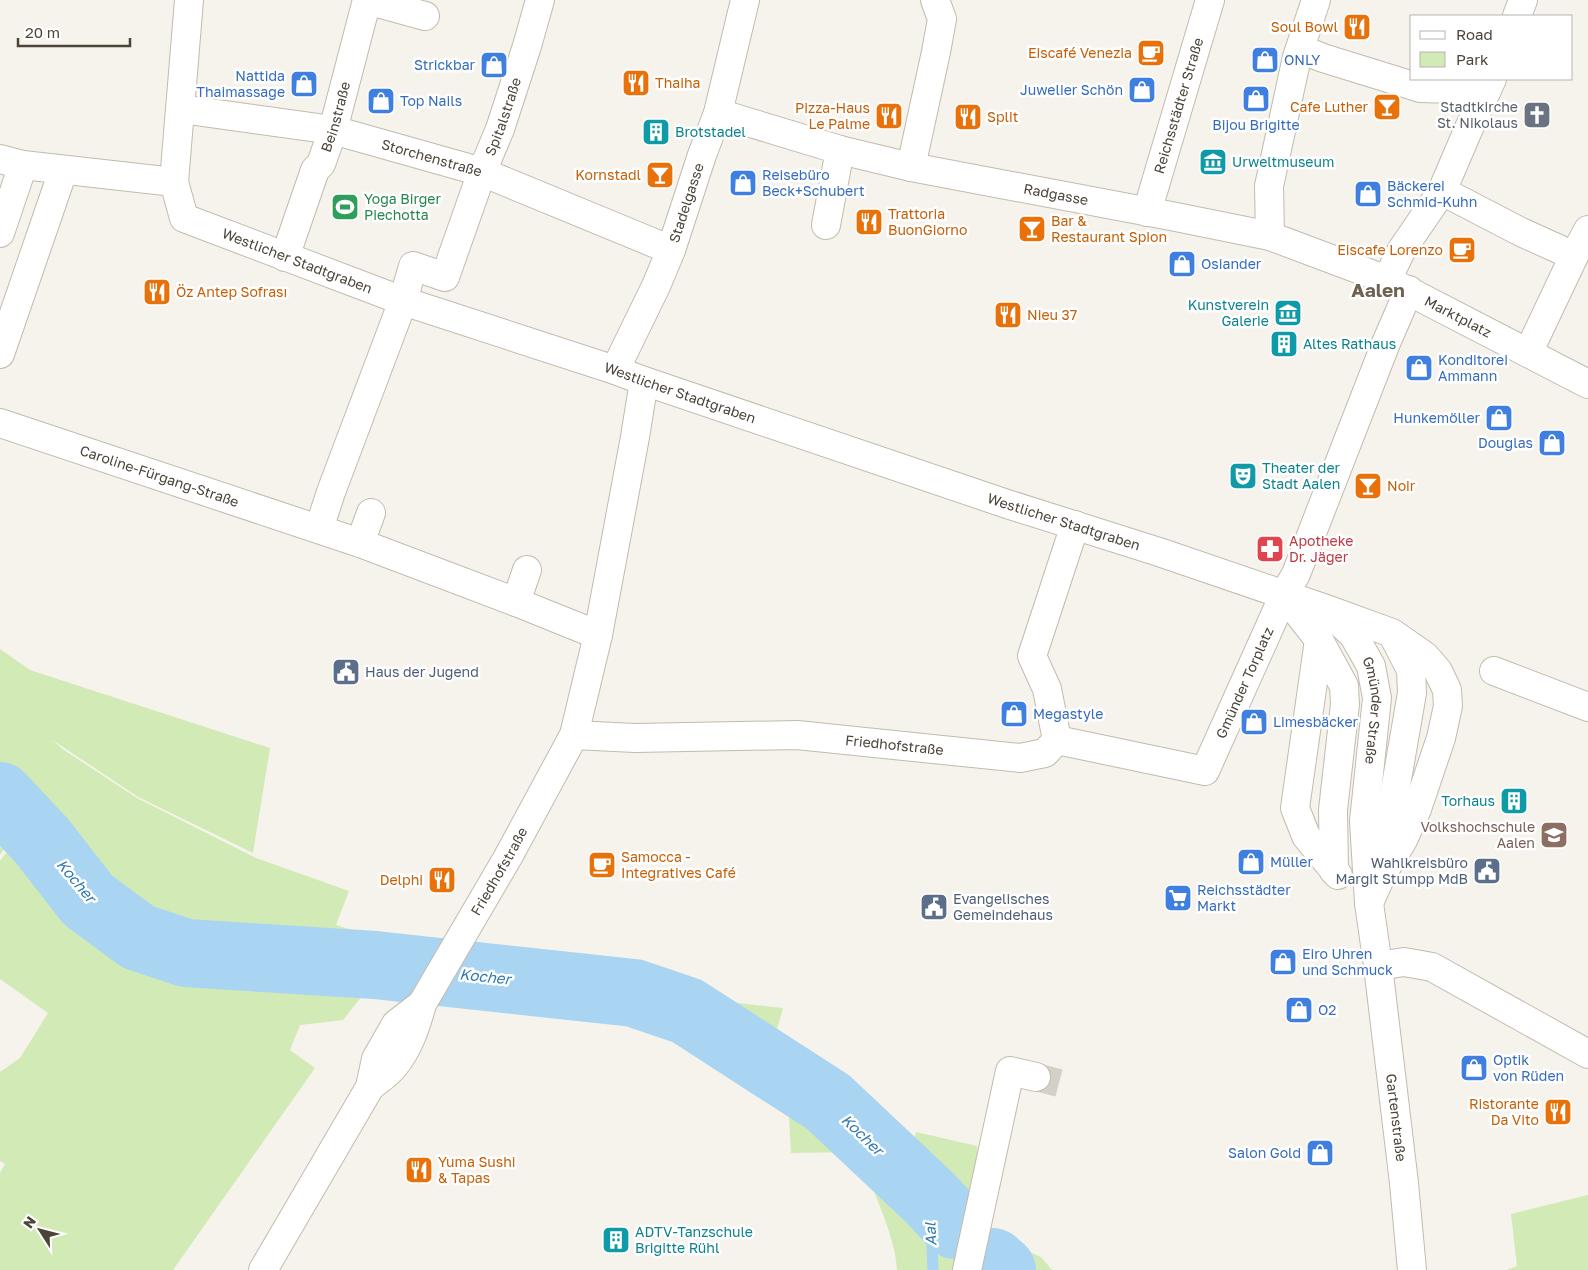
<svg xmlns="http://www.w3.org/2000/svg" width="1588" height="1270" font-family="'Golos Text',sans-serif">
<style>
.green{fill:#d2eab5}
.lines{fill:none;stroke-linecap:round;stroke-linejoin:round}
.stream{stroke:#a9d4f2;stroke-width:11}
.river{stroke:#a9d4f2;stroke-width:68}
.minor-tunnel{stroke:#d4d0c8;stroke-width:28;stroke-dasharray:28 14;stroke-linecap:butt}
.minor-casing{stroke:#c2bbae;stroke-width:30}
.minor{stroke:#fff;stroke-width:28}
.labels{text-anchor:middle;stroke-width:5;stroke-linejoin:round;paint-order:stroke}
.food-label{font-size:14px;fill:#c56008;stroke:#fff;text-anchor:start}
.shop-label{font-size:14px;fill:#366cbe;stroke:#fff;text-anchor:start}
.street-label{font-size:14px;fill:#4b4439;stroke:#fff}
.worship-label{font-size:14px;fill:#5b616d;stroke:#fff;text-anchor:end}
.culture-label{font-size:14px;fill:#0d838f;stroke:#fff;text-anchor:start}
.leisure-label{font-size:14px;fill:#27864d;stroke:#fff;text-anchor:start}
.health-label{font-size:14px;fill:#be3a42;stroke:#fff;text-anchor:start}
.service-label{font-size:14px;fill:#4e5e75;stroke:#fff;text-anchor:start}
.education-label{font-size:14px;fill:#785e54;stroke:#fff;text-anchor:end}
.water-label{font-size:15px;font-style:italic;fill:#2e7ab2;stroke:#fff}
.district-label{font-size:19px;font-weight:bold;fill:#6e6250;stroke:#fff}
</style>
<rect width="100%" height="100%" fill="#f6f3ec"/>
<path class="green" d="M 0,649 L 30,670 L 270,748 L 253,853 L 138,797 L 51,739 L 64,750 L 137,798 L 256,858 L 349,891 L 336,925 L 377,938 L 378,976 L 343,1020 L 300,1025 L 290,1050 L 315,1068 L 173,1270 L 0,1270 L 0,1173 L 5,1164 L 0,1161 L 0,1072 L 20,1058 L 48,1013 L 0,979 L 0,861 L 21,832 L 0,810 Z
M 0,814 L 16,832 L 0,855 Z
M 584,957 L 660,982 L 729,1002 L 783,1008 L 772,1047 C 802,1065 833,1083 858,1107 C 876,1123 893,1142 910,1160 L 916,1132 L 977,1146 L 986,1270 L 897,1270 C 896,1237 870,1184 858,1152 L 791,1153 L 788,1099 L 699,1036 L 650,1016 L 519,998 L 523,958 L 572,969 Z
M 1588,1195 L 1588,1270 L 1507,1270 L 1517,1266 L 1511,1214 Z
M 1021,1248 L 1041,1257 L 1052,1270 L 1013,1270 Z"/>
<g class="lines">
<path class="stream" d="M 930,1198 L 933,1270"/>
<path class="river" d="M 0,796 L 42,841 L 88,900 L 138,937 L 186,953 L 375,965 L 634,993 L 687,1011 L 828,1102 L 930,1198 L 955,1225
M 993,1262 L 1002,1270"/>
<path class="minor-tunnel" d="M 1036,1077 L 1059,1083"/>
<defs>
<g id="minor">
<path id="s1" d="M 189,0 L 174,182 L 184,218 L 403,301 L 615,370 L 644,381 L 1007,504 L 1159,552 L 1326,609 L 1392,633 L 1425,656 L 1438,671 L 1447,690 L 1448,706 L 1441,738 L 1417,809 L 1403,840 L 1381,876 L 1369,903"/>
<path d="M 1517,16 L 1523,0"/>
<path d="M 1300,49 L 1323,58 L 1420,88 L 1487,90"/>
<path id="s2" d="M 181,109 L 333,130 L 482,172 L 671,250"/>
<path id="s3" d="M 718,113 L 840,150 L 911,167 L 1171,216 L 1270,236 L 1387,280 L 1588,384"/>
<path d="M 0,159 L 23,165 L 174,182"/>
<path d="M 911,167 L 936,52 L 942,19 L 935,0"/>
<path d="M 1442,191 L 1521,232 L 1574,256"/>
<path id="s4" d="M 1147,212 L 1210,0"/>
<path d="M 826,225 L 840,150"/>
<path d="M 0,233 L 23,165"/>
<path d="M 1270,236 L 1269,186 L 1297,57 L 1316,0"/>
<path id="s5" d="M 285,257 L 315,170 L 321,164 L 333,130 L 367,0 L 425,16"/>
<path d="M 1387,280 L 1401,251 L 1442,191 L 1469,128 L 1492,79"/>
<path d="M 1528,353 L 1574,256 L 1588,230"/>
<path d="M 0,354 L 63,171"/>
<path id="s6" d="M 615,370 L 656,286 L 671,250 L 702,155 L 718,113 L 745,0"/>
<path id="s7" d="M 0,423 L 360,543 L 516,602 L 598,635"/>
<path id="s8" d="M 319,529 L 331,492 L 403,301 L 413,266 L 445,277 L 482,172 L 500,129 L 527,46 L 540,0"/>
<path d="M 360,543 L 371,513"/>
<path d="M 1284,595 L 1319,640 L 1344,686 L 1345,704 L 1333,810 L 1334,871"/>
<path d="M 516,602 L 527,570"/>
<path id="s9" d="M 1331,614 L 1354,636 L 1371,666 L 1377,698 L 1364,821 L 1369,903 L 1378,966 L 1404,1183 L 1412,1270"/>
<path d="M 1319,640 L 1295,808 L 1306,836 L 1338,875"/>
<path d="M 1494,671 L 1588,707"/>
<path id="s10" d="M 574,735 L 635,738 L 797,735 L 1020,758 L 1045,753 L 1057,740"/>
<path id="s11" d="M 1057,740 L 1205,771 L 1284,595 L 1296,574 L 1386,343 L 1409,290"/>
<path d="M 1057,740 L 1047,689 L 1032,656 L 1075,525"/>
<path d="M 1383,860 L 1412,693 L 1411,670 L 1394,637"/>
<path d="M 1378,966 L 1404,962 L 1432,967 L 1588,1054"/>
<path d="M 370,1087 L 376,1059 L 396,1024 L 422,1004"/>
<path id="s12" d="M 263,1270 L 370,1087 C 378,1080 388,1074 394,1066 C 409,1048 416,1026 422,1004 L 508,857 L 574,735 L 598,635 L 635,437 L 644,381"/>
<path d="M 967,1270 L 1010,1071 L 1036,1077"/>
</g>
</defs>
<use href="#minor" class="minor-casing"/>
<use href="#minor" class="minor"/>
</g>
<defs>
<symbol id="restaurant-square" viewBox="-11 -11 22 22"><rect x="-9" y="-9" width="18" height="18" rx="4" fill="#e8710a" stroke="#fff"/><path d="M-5-6h1v4h1v-4h1v4h1v-4h1v5L-1.5 .5V6h-2V.5L-5-1ZM5-6V6H3V1.5H1.5Q1.5-4 5-6Z" fill="#fff"/></symbol>
<symbol id="cafe-square" viewBox="-11 -11 22 22"><rect x="-9" y="-9" width="18" height="18" rx="4" fill="#e8710a" stroke="#fff"/><path d="M-5.5-4.5H6V0H3Q3 3.5 0 3.5H-2.5Q-5.5 3.5-5.5 0ZM3-3.2v2h1.7v-2ZM-6 4.5H4V6H-6Z" fill="#fff"/></symbol>
<symbol id="shop-square" viewBox="-11 -11 22 22"><rect x="-9" y="-9" width="18" height="18" rx="4" fill="#3f7fe0" stroke="#fff"/><path d="M-5-2.5h2.3a2.7 3.5 0 0 1 5.4 0H5L5.5 6h-11ZM-1.5-2.5h3a1.5 2.3 0 0 0-3 0Z" fill="#fff"/></symbol>
<symbol id="bar-square" viewBox="-11 -11 22 22"><rect x="-9" y="-9" width="18" height="18" rx="4" fill="#e8710a" stroke="#fff"/><path d="M-6-5H6L.8 .8V4.5H3.5V6h-7V4.5H-.8V.8Z" fill="#fff"/></symbol>
<symbol id="church-square" viewBox="-11 -11 22 22"><rect x="-9" y="-9" width="18" height="18" rx="4" fill="#6b7280" stroke="#fff"/><path d="M-1.2-6h2.4v3.5h3.3v2.4h-3.3V6h-2.4V-.1h-3.3v-2.4h3.3Z" fill="#fff"/></symbol>
<symbol id="building-square" viewBox="-11 -11 22 22"><rect x="-9" y="-9" width="18" height="18" rx="4" fill="#0f9aa8" stroke="#fff"/><path d="M-4-6H4V6H1V3H-1V6H-4ZM-2.5-4.3h1.7v1.8h-1.7ZM.8-4.3h1.7v1.8H.8ZM-2.5-1h1.7V.8h-1.7ZM.8-1h1.7V.8H.8Z" fill="#fff"/></symbol>
<symbol id="museum-square" viewBox="-11 -11 22 22"><rect x="-9" y="-9" width="18" height="18" rx="4" fill="#0f9aa8" stroke="#fff"/><path d="M0-6L6-3V-2H-6V-3ZM-5-1h2V3h-2ZM-1-1h2V3h-2ZM3-1h2V3H3ZM-6 4H6V6H-6Z" fill="#fff"/></symbol>
<symbol id="stadium-square" viewBox="-11 -11 22 22"><rect x="-9" y="-9" width="18" height="18" rx="4" fill="#2e9e5b" stroke="#fff"/><path d="M0-5a6.5 5 0 1 0 0 10a6.5 5 0 1 0 0-10ZM-3.5-1.8h7v3.6h-7Z" fill="#fff"/></symbol>
<symbol id="theatre-square" viewBox="-11 -11 22 22"><rect x="-9" y="-9" width="18" height="18" rx="4" fill="#0f9aa8" stroke="#fff"/><path d="M-5-5.5Q0-4 5-5.5V0Q5 5 0 6Q-5 5-5 0ZM-3.3-2.5H-1v1.5H-3.3ZM1-2.5H3.3v1.5H1ZM-2.8 1Q0 5.5 2.8 1Z" fill="#fff"/></symbol>
<symbol id="pharmacy-square" viewBox="-11 -11 22 22"><rect x="-9" y="-9" width="18" height="18" rx="4" fill="#e0444e" stroke="#fff"/><path d="M-2-6h4v4h4v4h-4v4h-4v-4h-4v-4h4Z" fill="#fff"/></symbol>
<symbol id="civic-square" viewBox="-11 -11 22 22"><rect x="-9" y="-9" width="18" height="18" rx="4" fill="#5c6f8a" stroke="#fff"/><path d="M-.6-6.5H3V-4.5H.6V-3L4-1V1h2V6H-6V1h2V-1L-.6-3ZM-1.2 2.5V6h2.4V2.5Z" fill="#fff"/></symbol>
<symbol id="university-square" viewBox="-11 -11 22 22"><rect x="-9" y="-9" width="18" height="18" rx="4" fill="#8d6e63" stroke="#fff"/><path d="M0-5L7-2L0 1L-7-2ZM-4 1L0 2.5L4 1V4Q0 6-4 4Z" fill="#fff"/></symbol>
<symbol id="supermarket-square" viewBox="-11 -11 22 22"><rect x="-9" y="-9" width="18" height="18" rx="4" fill="#3f7fe0" stroke="#fff"/><path d="M-6-5.5h2.5l.6 2H6L4.5 2H-2.5L-4.4-4H-6ZM-1.5 3.2a1.3 1.3 0 1 0 .1 0ZM3 3.2a1.3 1.3 0 1 0 .1 0Z" fill="#fff"/></symbol>
</defs>
<g fill-rule="evenodd">
<use href="#restaurant-square" x="1341" y="11" width="32" height="32"/>
<use href="#cafe-square" x="1135" y="37" width="32" height="32"/>
<use href="#shop-square" x="1249" y="44" width="32" height="32"/>
<use href="#shop-square" x="478" y="49" width="32" height="32"/>
<use href="#restaurant-square" x="620" y="67" width="32" height="32"/>
<use href="#shop-square" x="288" y="68" width="32" height="32"/>
<use href="#shop-square" x="1126" y="74" width="32" height="32"/>
<use href="#shop-square" x="1240" y="83" width="32" height="32"/>
<use href="#shop-square" x="365" y="85" width="32" height="32"/>
<use href="#bar-square" x="1371" y="91" width="32" height="32"/>
<use href="#church-square" x="1521" y="99" width="32" height="32"/>
<use href="#restaurant-square" x="873" y="100" width="32" height="32"/>
<use href="#restaurant-square" x="952" y="101" width="32" height="32"/>
<use href="#building-square" x="640" y="116" width="32" height="32"/>
<use href="#museum-square" x="1197" y="146" width="32" height="32"/>
<use href="#bar-square" x="644" y="159" width="32" height="32"/>
<use href="#shop-square" x="727" y="167" width="32" height="32"/>
<use href="#shop-square" x="1352" y="178" width="32" height="32"/>
<use href="#stadium-square" x="329" y="191" width="32" height="32"/>
<use href="#restaurant-square" x="853" y="206" width="32" height="32"/>
<use href="#bar-square" x="1016" y="213" width="32" height="32"/>
<use href="#cafe-square" x="1446" y="234" width="32" height="32"/>
<use href="#shop-square" x="1166" y="248" width="32" height="32"/>
<use href="#restaurant-square" x="141" y="276" width="32" height="32"/>
<use href="#museum-square" x="1272" y="297" width="32" height="32"/>
<use href="#restaurant-square" x="992" y="299" width="32" height="32"/>
<use href="#building-square" x="1268" y="328" width="32" height="32"/>
<use href="#shop-square" x="1403" y="352" width="32" height="32"/>
<use href="#shop-square" x="1483" y="402" width="32" height="32"/>
<use href="#shop-square" x="1536" y="427" width="32" height="32"/>
<use href="#theatre-square" x="1227" y="460" width="32" height="32"/>
<use href="#bar-square" x="1352" y="470" width="32" height="32"/>
<use href="#pharmacy-square" x="1254" y="533" width="32" height="32"/>
<use href="#civic-square" x="330" y="656" width="32" height="32"/>
<use href="#shop-square" x="998" y="698" width="32" height="32"/>
<use href="#shop-square" x="1238" y="706" width="32" height="32"/>
<use href="#building-square" x="1498" y="785" width="32" height="32"/>
<use href="#university-square" x="1538" y="819" width="32" height="32"/>
<use href="#shop-square" x="1235" y="846" width="32" height="32"/>
<use href="#cafe-square" x="586" y="849" width="32" height="32"/>
<use href="#civic-square" x="1471" y="855" width="32" height="32"/>
<use href="#restaurant-square" x="426" y="864" width="32" height="32"/>
<use href="#supermarket-square" x="1162" y="882" width="32" height="32"/>
<use href="#civic-square" x="918" y="891" width="32" height="32"/>
<use href="#shop-square" x="1267" y="946" width="32" height="32"/>
<use href="#shop-square" x="1283" y="994" width="32" height="32"/>
<use href="#shop-square" x="1458" y="1052" width="32" height="32"/>
<use href="#restaurant-square" x="1542" y="1096" width="32" height="32"/>
<use href="#shop-square" x="1304" y="1137" width="32" height="32"/>
<use href="#restaurant-square" x="403" y="1154" width="32" height="32"/>
<use href="#building-square" x="600" y="1224" width="32" height="32"/>
</g>
<g class="labels">
<g class="food-label">
<text x="1338" y="32" text-anchor="end">Soul Bowl</text>
<text x="1132" y="58" text-anchor="end">Eiscafé Venezia</text>
<text x="655" y="88">Thaiha</text>
<text x="1368" y="112" text-anchor="end">Cafe Luther</text>
<text x="870" y="113" text-anchor="end">Pizza-Haus<tspan x="870" dy="16">Le Palme</tspan></text>
<text x="987" y="122">Split</text>
<text x="641" y="180" text-anchor="end">Kornstadl</text>
<text x="888" y="219">Trattoria<tspan x="888" dy="16">BuonGiorno</tspan></text>
<text x="1051" y="226">Bar &amp;<tspan x="1051" dy="16">Restaurant Spion</tspan></text>
<text x="1443" y="255" text-anchor="end">Eiscafe Lorenzo</text>
<text x="176" y="297">Öz Antep Sofrası</text>
<text x="1027" y="320">Nieu 37</text>
<text x="1387" y="491">Noir</text>
<text x="621" y="862">Samocca -<tspan x="621" dy="16">Integratives Café</tspan></text>
<text x="423" y="885" text-anchor="end">Delphi</text>
<text x="1539" y="1109" text-anchor="end">Ristorante<tspan x="1539" dy="16">Da Vito</tspan></text>
<text x="438" y="1167">Yuma Sushi<tspan x="438" dy="16">&amp; Tapas</tspan></text>
</g>
<g class="shop-label">
<text x="1284" y="65">ONLY</text>
<text x="475" y="70" text-anchor="end">Strickbar</text>
<text x="285" y="81" text-anchor="end">Nattida<tspan x="285" dy="16">Thaimassage</tspan></text>
<text x="1123" y="95" text-anchor="end">Juwelier Schön</text>
<text x="400" y="106">Top Nails</text>
<text x="1256" y="130" text-anchor="middle">Bijou Brigitte</text>
<text x="762" y="180">Reisebüro<tspan x="762" dy="16">Beck+Schubert</tspan></text>
<text x="1387" y="191">Bäckerei<tspan x="1387" dy="16">Schmid-Kuhn</tspan></text>
<text x="1201" y="269">Osiander</text>
<text x="1438" y="365">Konditorei<tspan x="1438" dy="16">Ammann</tspan></text>
<text x="1480" y="423" text-anchor="end">Hunkemöller</text>
<text x="1533" y="448" text-anchor="end">Douglas</text>
<text x="1033" y="719">Megastyle</text>
<text x="1273" y="727">Limesbäcker</text>
<text x="1270" y="867">Müller</text>
<text x="1197" y="895">Reichsstädter<tspan x="1197" dy="16">Markt</tspan></text>
<text x="1302" y="959">Eiro Uhren<tspan x="1302" dy="16">und Schmuck</tspan></text>
<text x="1318" y="1015">O2</text>
<text x="1493" y="1065">Optik<tspan x="1493" dy="16">von Rüden</tspan></text>
<text x="1301" y="1158" text-anchor="end">Salon Gold</text>
</g>
<g class="street-label">
<text dy="5" stroke="none"><textPath href="#s4" startOffset="111">Reichsstädter Straße</textPath></text>
<text dy="5" stroke="none"><textPath href="#s5" startOffset="150">Beinstraße</textPath></text>
<text dy="5" stroke="none"><textPath href="#s8" startOffset="484">Spitalstraße</textPath></text>
<text dy="5" stroke="none"><textPath href="#s2" startOffset="256">Storchenstraße</textPath></text>
<text dy="5" stroke="none"><textPath href="#s3" startOffset="348">Radgasse</textPath></text>
<text dy="5" stroke="none"><textPath href="#s6" startOffset="182">Stadelgasse</textPath></text>
<text dy="5" stroke="none"><textPath href="#s1" startOffset="341">Westlicher Stadtgraben</textPath></text>
<text dy="5" stroke="none"><textPath href="#s3" startOffset="771">Marktplatz</textPath></text>
<text dy="5" stroke="none"><textPath href="#s1" startOffset="746">Westlicher Stadtgraben</textPath></text>
<text dy="5" stroke="none"><textPath href="#s7" startOffset="168">Caroline-Fürgang-Straße</textPath></text>
<text dy="5" stroke="none"><textPath href="#s1" startOffset="1151">Westlicher Stadtgraben</textPath></text>
<text dy="5" stroke="none"><textPath href="#s11" startOffset="248">Gmünder Torplatz</textPath></text>
<text dy="5" stroke="none"><textPath href="#s9" startOffset="111">Gmünder Straße</textPath></text>
<text dy="5" stroke="none"><textPath href="#s10" startOffset="321">Friedhofstraße</textPath></text>
<text dy="5" stroke="none"><textPath href="#s12" startOffset="466">Friedhofstraße</textPath></text>
<text dy="5" stroke="none"><textPath href="#s9" startOffset="521">Gartenstraße</textPath></text>
</g>
<g class="worship-label">
<text x="1518" y="112">Stadtkirche<tspan x="1518" dy="16">St. Nikolaus</tspan></text>
</g>
<g class="culture-label">
<text x="675" y="137">Brotstadel</text>
<text x="1232" y="167">Urweltmuseum</text>
<text x="1269" y="310" text-anchor="end">Kunstverein<tspan x="1269" dy="16">Galerie</tspan></text>
<text x="1303" y="349">Altes Rathaus</text>
<text x="1262" y="473">Theater der<tspan x="1262" dy="16">Stadt Aalen</tspan></text>
<text x="1495" y="806" text-anchor="end">Torhaus</text>
<text x="635" y="1237">ADTV-Tanzschule<tspan x="635" dy="16">Brigitte Rühl</tspan></text>
</g>
<g class="leisure-label">
<text x="364" y="204">Yoga Birger<tspan x="364" dy="16">Piechotta</tspan></text>
</g>
<g class="health-label">
<text x="1289" y="546">Apotheke<tspan x="1289" dy="16">Dr. Jäger</tspan></text>
</g>
<g class="service-label">
<text x="365" y="677">Haus der Jugend</text>
<text x="1468" y="868" text-anchor="end">Wahlkreisbüro<tspan x="1468" dy="16">Margit Stumpp MdB</tspan></text>
<text x="953" y="904">Evangelisches<tspan x="953" dy="16">Gemeindehaus</tspan></text>
</g>
<g class="education-label">
<text x="1535" y="832">Volkshochschule<tspan x="1535" dy="16">Aalen</tspan></text>
</g>
<g class="water-label">
<text transform="translate(76 881) rotate(50)" y="5">Kocher</text>
<text transform="translate(485 977) rotate(6)" y="5">Kocher</text>
<text transform="translate(862 1135) rotate(44)" y="5">Kocher</text>
<text transform="translate(931 1234) rotate(-93)" y="5">Aal</text>
</g>
<g class="district-label">
<text x="1378" y="297">Aalen</text>
</g>
</g>
<rect x="1410" y="15" width="162" height="65" fill="#ffffff" stroke="#b7b4b0"/>
<rect x="1420" y="31" width="25" height="8" fill="#ffffff" stroke="#b7b4b0"/>
<text x="1456" y="40" font-size="15" fill="#4b4439">Road</text>
<rect x="1420" y="52" width="25" height="15" fill="#d2eab5" stroke="#b7b4b0"/>
<text x="1456" y="65" font-size="15" fill="#4b4439">Park</text>
<g transform="translate(40 1230) rotate(306)" stroke="#ffffff" stroke-width="4" paint-order="stroke">
<path d="M0-4L9 19L0 12L-9 19Z" fill="#4b4439"/>
<text y="-8" font-size="14" font-weight="bold" text-anchor="middle" fill="#4b4439">N</text>
</g>
<path d="M18 38v8h112v-8" fill="none" stroke="#4b4439" stroke-width="2.5"/>
<text x="25" y="38" font-size="15" fill="#4b4439" stroke="#ffffff" stroke-width="4" paint-order="stroke">20 m</text>
</svg>
